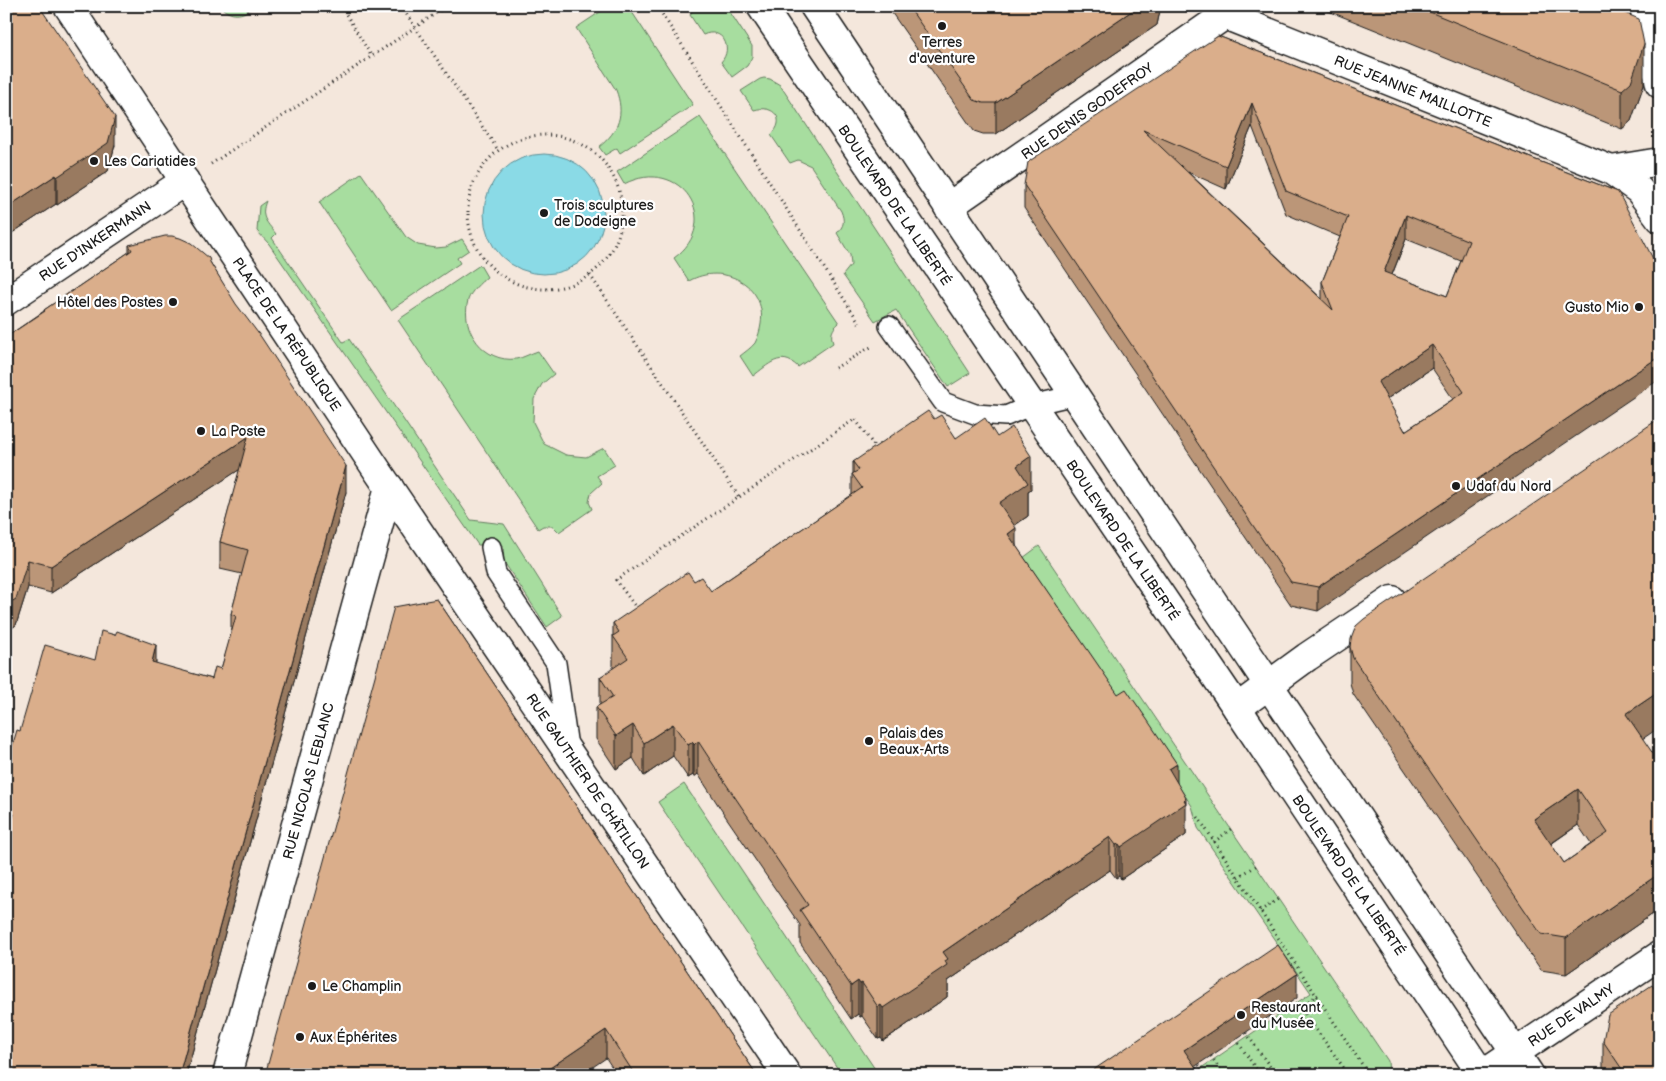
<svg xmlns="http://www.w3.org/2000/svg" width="1666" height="1081" font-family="'Balsamiq Sans',sans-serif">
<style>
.green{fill:#a7dd9f;stroke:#627c5e}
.water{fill:#8adae6;stroke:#5e8e95}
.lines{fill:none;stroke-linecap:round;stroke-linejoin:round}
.lane-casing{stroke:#1c1c1c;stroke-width:22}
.street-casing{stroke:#1c1c1c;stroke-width:31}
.secondary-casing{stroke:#1c1c1c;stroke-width:31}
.path{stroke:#1c1c1c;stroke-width:3;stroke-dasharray:1 4;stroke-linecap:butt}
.lane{stroke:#fff;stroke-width:19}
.street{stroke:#fff;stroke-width:28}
.secondary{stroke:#fff;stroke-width:28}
.wall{fill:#bb9678;stroke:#1c1c1c;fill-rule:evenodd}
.shaded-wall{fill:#997a61;stroke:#1c1c1c}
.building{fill:#daae8b;stroke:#1c1c1c;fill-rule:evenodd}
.poi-dot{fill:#1c1c1c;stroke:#fff;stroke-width:2}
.labels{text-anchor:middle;stroke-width:4.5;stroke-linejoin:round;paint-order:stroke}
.poi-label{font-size:14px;fill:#1c1c1c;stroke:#fff;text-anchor:start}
.street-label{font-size:14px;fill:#1c1c1c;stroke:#fff}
</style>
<rect width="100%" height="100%" fill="#f4e7dc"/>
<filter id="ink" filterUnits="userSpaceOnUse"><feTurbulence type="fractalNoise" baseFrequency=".02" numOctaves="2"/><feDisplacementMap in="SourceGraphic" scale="10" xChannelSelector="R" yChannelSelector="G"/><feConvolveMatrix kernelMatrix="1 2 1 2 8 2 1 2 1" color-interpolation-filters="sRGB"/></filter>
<g filter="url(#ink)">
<path class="green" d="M 220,6 L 253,6 C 243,17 230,17 220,6 Z
M 609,6 L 628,6 L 693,105 L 620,153 L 617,148 L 605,155 L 599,147 C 619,131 625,114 616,90 L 576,28 Z
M 695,6 L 726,6 L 752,46 L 752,57 L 747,66 L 732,77 L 721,62 C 734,48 722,26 703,35 L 690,15 Z
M 764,78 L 770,79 L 780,85 L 970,373 L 948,387 L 896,310 L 875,321 L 843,275 L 851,265 L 850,255 L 837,233 C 844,226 845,221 841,211 L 811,166 L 798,160 L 790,163 L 771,135 C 787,120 774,104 754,110 L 741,91 L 760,79 Z
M 700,117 L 839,323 C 832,329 830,334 833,343 L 798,367 C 781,350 768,365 753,376 L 740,356 C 745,352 751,348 755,343 C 758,337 760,331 761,324 C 767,284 722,262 689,281 L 674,258 C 724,222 681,155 624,184 L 617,172 Z
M 361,173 L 406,237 L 418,245 L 436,248 L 446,247 L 462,239 L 469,250 L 457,258 L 460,263 L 391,310 L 319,202 Z
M 266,201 C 260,217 266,221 276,234 L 272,238 L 343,342 L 349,339 L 471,520 L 504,524 L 562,616 L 547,627 L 504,562 L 503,545 L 478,545 L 269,244 L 257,231 L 259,206 Z
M 480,265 L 487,277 C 480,283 471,291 468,300 C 460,330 484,363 516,359 C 523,358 531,353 538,351 L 554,374 L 542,384 L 534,399 L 533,422 L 544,444 L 566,455 L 586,457 L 604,448 L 615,465 L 597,476 L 602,483 L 591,493 L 589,502 L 592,509 L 559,532 L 553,526 L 543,526 L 538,529 L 398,320 Z
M 1039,546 L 1388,1061 L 1389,1075 L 1191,1075 L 1311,993 L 1198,828 L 1192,806 L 1023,558 Z
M 684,784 L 879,1075 L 842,1075 L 658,802 Z"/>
<path class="water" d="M484 214a60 60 0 1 1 120 0a60 60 0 1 1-120 0Z"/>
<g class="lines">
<defs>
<path id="lane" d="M 889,326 L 943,402 L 975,414 L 1006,416 L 1032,405 L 1075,395
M 491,547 L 496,573 L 556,663 L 568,747"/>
<path id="street" d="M 1220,6 L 1225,15 L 1611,170 L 1639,190 L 1660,218
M 1644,6 L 1660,84
M 1611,170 L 1660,162
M 948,207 L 1225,15
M 6,301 L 185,181
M 1237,708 L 1307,657 L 1392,600
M 227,1075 L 389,487"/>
<path id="secondary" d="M 68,6 L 377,470 L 787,1075
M 761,6 L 1237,708 L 1482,1075
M 814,6 L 1530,1075
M 1482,1075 L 1660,955"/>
</defs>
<use href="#lane" class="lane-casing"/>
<use href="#street" class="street-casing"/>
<use href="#secondary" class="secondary-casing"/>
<path class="path" d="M 341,6 L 372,57
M 401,6 L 498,150
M 657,6 L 860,324
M468 212a77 77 0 1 1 154 0a77 77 0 1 1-154 0Z
M 211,164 L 447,6
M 590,275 L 739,497
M 835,368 L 871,347
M 637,609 L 616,580 L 855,419 L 877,450
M 1198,817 L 1369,1075
M 1214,842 L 1231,829
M 1238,877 L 1256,866
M 1260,911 L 1278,899
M 1318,995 L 1300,1007 L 1349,1075
M 1246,1033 L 1276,1075
M 1236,1039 L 1260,1075
M 1211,1056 L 1224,1075
M 1199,1065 L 1205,1075"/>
<use href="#lane" class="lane"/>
<use href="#street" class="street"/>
<use href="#secondary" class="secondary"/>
</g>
<path class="wall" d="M 6,6 L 115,145 L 108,171 L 57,205 L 56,204 L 6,237 Z
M 887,6 L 1161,6 L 1157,25 L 996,134 L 983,134 L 974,131 Z
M 1316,6 L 1608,6 L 1644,84 L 1631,121 L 1622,129 Z
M 1218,36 L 1618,192 L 1318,611 L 1291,605 L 1024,208 L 1024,185 ZM 1252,126 L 1286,214 L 1340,237 L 1322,282 L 1322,299 L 1188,172 L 1226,189 ZM 1406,239 L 1461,261 L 1447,296 L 1392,275 ZM 1432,368 L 1453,399 L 1405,431 L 1387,399 Z
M 129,245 L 210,262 L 346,492 L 186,1075 L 20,731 L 95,660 L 156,664 L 212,679 L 221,669 L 231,636 L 231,614 L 242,574 L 220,569 L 220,542 L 240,469 L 51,593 L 28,587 L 16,625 L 6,632 L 6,337 L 44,311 L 44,310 L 129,252 Z
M 934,419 L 956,438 L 997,437 L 1031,489 L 1028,491 L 1028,516 L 1014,526 L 1016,546 L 1177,783 L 1186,831 L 1186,835 L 1121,879 L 1119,876 L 1116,878 L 1110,870 L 948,981 L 948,992 L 947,993 L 947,997 L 883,1041 L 881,1038 L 878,1039 L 862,1016 L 860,1017 L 858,1014 L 851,1019 L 800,943 L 800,925 L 726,817 L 698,774 L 694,777 L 693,775 L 688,778 L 673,756 L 644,776 L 633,758 L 616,769 L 596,739 L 596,707 L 600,704 L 600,677 L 613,669 L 613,623 L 694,581 L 711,591 L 852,495 L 852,474 L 853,474 L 853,462 Z
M 437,599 L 757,1075 L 617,1075 L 606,1058 Z
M 1350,647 L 1642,739 L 1660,764 L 1660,909 L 1566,974 L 1541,970 L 1353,694 L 1350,683 ZM 1578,825 L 1591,844 L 1564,863 L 1551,844 Z
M 1603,1041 L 1660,1075 L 1607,1075 L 1603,1069 Z"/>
<path class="shaded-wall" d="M 1139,6 L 1161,6 L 1157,25 L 996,134 L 996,103 Z
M 1644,44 L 1644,84 L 1631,121 L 1622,129 L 1622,90 Z
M 1252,103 L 1252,126 L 1226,189 L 1226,166 Z
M 115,117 L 115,145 L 108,171 L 57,205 L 57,177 Z
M 56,175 L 56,204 L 6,237 L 6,208 Z
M 1406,215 L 1406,239 L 1384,295 L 1384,272 Z
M 1432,345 L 1432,368 L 1378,405 L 1378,382 Z
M 1660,356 L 1660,379 L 1318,611 L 1318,587 Z
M 248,437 L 248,464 L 51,593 L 51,566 Z
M 1031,456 L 1031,489 L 1028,491 L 1028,516 L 999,536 L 999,503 L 1017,466 Z
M 346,466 L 346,492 L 186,1075 L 179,1075 Z
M 1016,528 L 1016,561 L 1008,534 Z
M 28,560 L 28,587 L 16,625 L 6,632 L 6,605 Z
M 156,645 L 156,672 L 152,662 Z
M 1660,691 L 1660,727 L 1626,750 L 1626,714 Z
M 673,724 L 673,756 L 644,776 L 644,743 Z
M 633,725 L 633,758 L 616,769 L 616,736 Z
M 698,741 L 698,774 L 694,777 L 694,745 Z
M 693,742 L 693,775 L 688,778 L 688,745 Z
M 1177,764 L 1177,797 L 1169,769 Z
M 1578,789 L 1578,825 L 1534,855 L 1534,819 Z
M 1186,798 L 1186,835 L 1121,879 L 1121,847 Z
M 14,814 L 6,846 L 6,819 Z
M 1110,837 L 1110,870 L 948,981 L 948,992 L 947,993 L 947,997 L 883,1041 L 883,1008 L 943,952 Z
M 1119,844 L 1119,876 L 1116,878 L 1116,845 Z
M 1660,873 L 1660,909 L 1566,974 L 1566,938 Z
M 1297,974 L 1297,998 L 1184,1074 L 1184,1050 Z
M 858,981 L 858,1014 L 851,1019 L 851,986 Z
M 862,983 L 862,1016 L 860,1017 L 860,984 Z
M 881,1005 L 881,1038 L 878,1039 L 878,1007 Z
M 606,1030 L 606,1058 L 581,1075 L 547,1075 L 547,1070 Z"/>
<path class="building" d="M 6,6 L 39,6 L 115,117 L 108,143 L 57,177 L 56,175 L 6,208 Z
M 908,6 L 1139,6 L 996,103 L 983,103 L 974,100 Z
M 1415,6 L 1608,6 L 1639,19 L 1644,44 L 1631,82 L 1622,90 Z
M 1218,36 L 1618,192 L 1660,272 L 1660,356 L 1318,587 L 1291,582 L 1024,185 L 1028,162 ZM 1252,103 L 1286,191 L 1348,217 L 1322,282 L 1333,310 L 1143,130 L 1226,166 ZM 1406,215 L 1469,241 L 1447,296 L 1384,272 ZM 1432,345 L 1464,392 L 1405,431 L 1378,382 Z
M 165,236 L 172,236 L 180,238 L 191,243 L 209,258 L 210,262 L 236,304 L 261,337 L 346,466 L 179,1075 L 6,1075 L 6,841 L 14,814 L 6,819 L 6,767 L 17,730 L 20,731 L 45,645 L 95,660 L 101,631 L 115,635 L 117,631 L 156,645 L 152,662 L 212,679 L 215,667 L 221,669 L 236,616 L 231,614 L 248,550 L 220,542 L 248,437 L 51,566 L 28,560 L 16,599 L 6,605 L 6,337 L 45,311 L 44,310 L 132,250 L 129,245 Z
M 928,411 L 934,419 L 941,415 L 956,438 L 985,418 L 997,437 L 1012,427 L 1031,456 L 1017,466 L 1028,483 L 999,503 L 1016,528 L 1008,534 L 1118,694 L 1126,689 L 1146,718 L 1177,764 L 1169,769 L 1186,798 L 1184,800 L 1186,803 L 1121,847 L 1119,844 L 1116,845 L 1110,837 L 943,952 L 948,959 L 945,961 L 947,965 L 883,1008 L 881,1005 L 878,1007 L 862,983 L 860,984 L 858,981 L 851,986 L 800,910 L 808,905 L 726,784 L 698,741 L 694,745 L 693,742 L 688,745 L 673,724 L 644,743 L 633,725 L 616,736 L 596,707 L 613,697 L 600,677 L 628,658 L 613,636 L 619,632 L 613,623 L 688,572 L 694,581 L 701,577 L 711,591 L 862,488 L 852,474 L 859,470 L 853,462 Z
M 1660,418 L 1660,691 L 1626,714 L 1660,764 L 1660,873 L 1566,938 L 1541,934 L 1353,658 L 1350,647 L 1351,639 L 1356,626 L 1364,619 ZM 1578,789 L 1608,833 L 1564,863 L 1534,819 Z
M 437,599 L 757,1075 L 635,1075 L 606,1030 L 547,1070 L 550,1075 L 265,1075 L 394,607 Z
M 1278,945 L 1297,974 L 1184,1050 L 1201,1075 L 1086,1075 Z
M 1652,985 L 1660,996 L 1660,1075 L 1626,1075 L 1603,1041 L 1608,1015 Z"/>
</g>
<g class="poi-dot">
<circle cx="942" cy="26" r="5"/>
<circle cx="94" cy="161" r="5"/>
<circle cx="544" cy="213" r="5"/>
<circle cx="173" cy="302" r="5"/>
<circle cx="1639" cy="307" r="5"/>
<circle cx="201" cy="431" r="5"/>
<circle cx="1456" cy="486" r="5"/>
<circle cx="869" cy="741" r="5"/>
<circle cx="312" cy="986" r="5"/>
<circle cx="1241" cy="1015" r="5"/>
<circle cx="300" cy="1037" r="5"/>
</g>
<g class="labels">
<g class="poi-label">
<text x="942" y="47" text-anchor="middle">Terres<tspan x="942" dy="16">d'aventure</tspan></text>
<text x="104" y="166">Les Cariatides</text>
<text x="554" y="210">Trois sculptures<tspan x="554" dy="16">de Dodeigne</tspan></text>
<text x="163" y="307" text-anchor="end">Hôtel des Postes</text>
<text x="1629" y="312" text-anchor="end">Gusto Mio</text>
<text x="211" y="436">La Poste</text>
<text x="1466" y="491">Udaf du Nord</text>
<text x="879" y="738">Palais des<tspan x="879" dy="16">Beaux-Arts</tspan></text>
<text x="322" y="991">Le Champlin</text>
<text x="1251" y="1012">Restaurant<tspan x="1251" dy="16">du Musée</tspan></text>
<text x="310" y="1042">Aux Éphérites</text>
</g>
<g class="street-label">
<text transform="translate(1413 91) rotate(22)" y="5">RUE JEANNE MAILLOTTE</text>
<text transform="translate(1087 111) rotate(-35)" y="5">RUE DENIS GODEFROY</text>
<text transform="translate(895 205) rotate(56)" y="5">BOULEVARD DE LA LIBERTÉ</text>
<text transform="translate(95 241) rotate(-34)" y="5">RUE D'INKERMANN</text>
<text transform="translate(287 334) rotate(56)" y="5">PLACE DE LA RÉPUBLIQUE</text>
<text transform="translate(1123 540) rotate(56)" y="5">BOULEVARD DE LA LIBERTÉ</text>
<text transform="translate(308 781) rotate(-75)" y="5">RUE NICOLAS LEBLANC</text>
<text transform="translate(588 781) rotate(56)" y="5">RUE GAUTHIER DE CHÂTILLON</text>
<text transform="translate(1349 875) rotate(56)" y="5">BOULEVARD DE LA LIBERTÉ</text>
<text transform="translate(1571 1015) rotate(-34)" y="5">RUE DE VALMY</text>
</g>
</g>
<rect width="1666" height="1081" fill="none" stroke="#fff" stroke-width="25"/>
<rect x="12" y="12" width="1641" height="1056" fill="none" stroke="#1c1c1c" stroke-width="2" filter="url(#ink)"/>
</svg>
